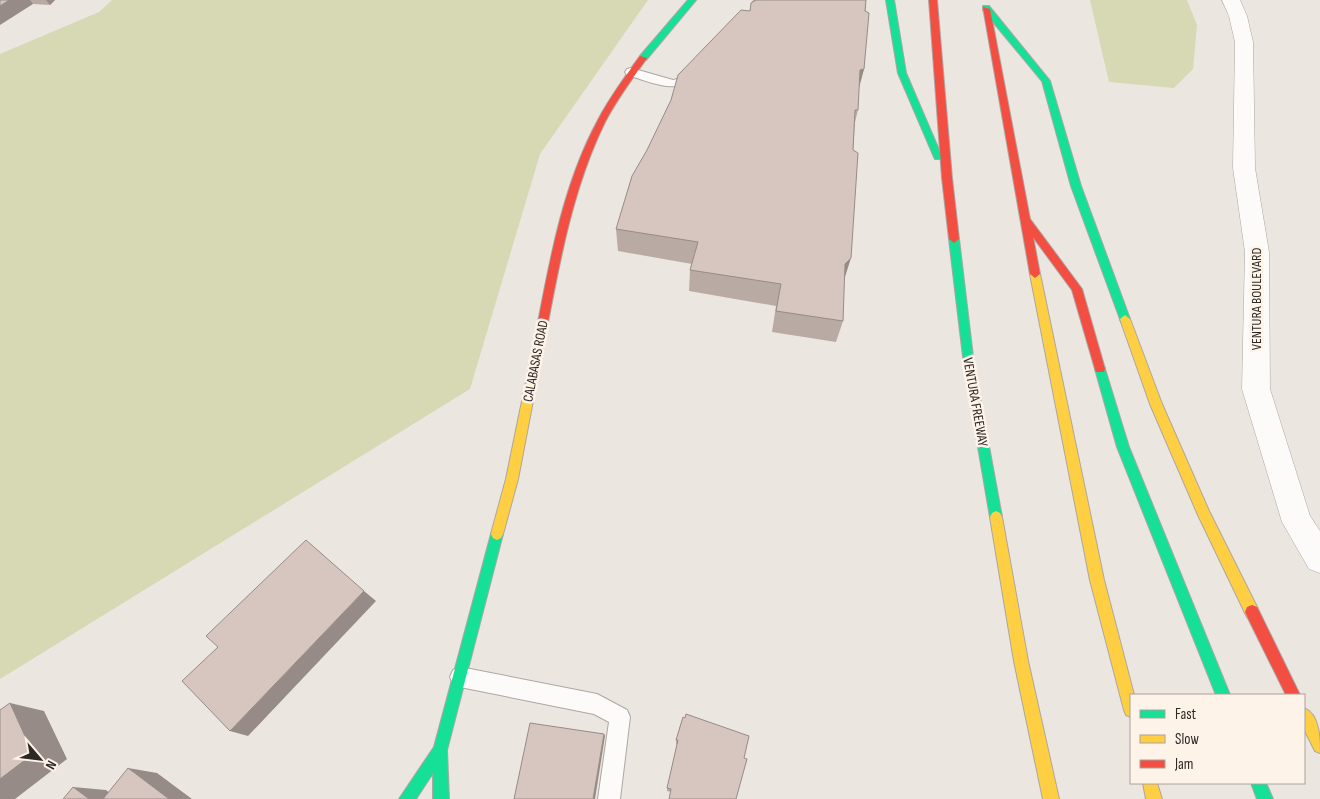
<svg xmlns="http://www.w3.org/2000/svg" width="1320" height="799" font-family="'Sofia Sans Condensed',sans-serif">
<style>
.green{fill:#d7d8b4}
.lines{fill:none;stroke-linecap:round;stroke-linejoin:round}
.lane-casing{stroke:#aca7a3;stroke-width:2}
.street-casing{stroke:#aca7a3;stroke-width:1}
.fast-casing{stroke:#aca7a3;stroke-width:2}
.slow-casing{stroke:#aca7a3;stroke-width:2}
.jam-casing{stroke:#aca7a3;stroke-width:2}
.lane{fill:#fcfbfa;fill-rule:evenodd}
.street{fill:#fcfbfa;fill-rule:evenodd}
.fast{fill:#16e098;fill-rule:evenodd}
.slow{fill:#ffcf43;fill-rule:evenodd}
.jam{fill:#f24e42;fill-rule:evenodd}
.wall{fill:#b9aaa4}
.shaded-wall{fill:#968b86}
.building{fill:#d7c6bf;stroke:#968b86}
.labels{text-anchor:middle;stroke-width:5;stroke-linejoin:round;paint-order:stroke}
.street-label{font-size:14px;fill:#2c2824;stroke:#fef3e9}
</style>
<rect width="100%" height="100%" fill="#ece6e1"/>
<path class="green" d="M 112,0 L 648,0 L 540,154 L 470,389 L 0,679 L 0,54 L 99,12 Z
M 1090,0 L 1187,0 L 1197,25 L 1193,69 L 1174,88 L 1109,82 Z"/>
<g class="lines">
<defs>
<path id="lane" d="M 631,68 L 673,80 C 682,79 685,71 693,68 L 699,72 C 679,98 653,82 627,75 L 625,72 L 627,69 Z
M 460,667 L 597,694 L 627,710 L 630,717 L 620,799 L 598,799 L 609,722 L 594,714 L 460,687 L 453,684 L 450,677 L 453,670 Z"/>
<path id="street" d="M 1222,0 L 1240,0 L 1247,16 L 1253,42 L 1255,168 L 1269,252 L 1270,389 L 1310,516 L 1320,531 L 1320,573 L 1309,569 L 1282,522 L 1242,389 L 1245,252 L 1233,168 L 1235,42 L 1229,16 Z"/>
<path id="fast" d="M 688,0 L 696,0 L 646,60 L 640,60 L 640,56 Z
M 886,0 L 894,0 L 906,73 L 942,157 L 941,159 L 935,159 L 934,157 L 898,73 Z
M 983,6 L 989,6 L 1050,81 L 1081,186 L 1130,319 L 1129,322 L 1121,322 L 1120,319 L 1071,186 L 1042,81 L 983,10 Z
M 954,235 L 959,239 L 974,365 L 1002,517 L 1000,521 L 996,523 L 992,521 L 990,517 L 964,365 L 949,239 Z
M 1100,364 L 1104,366 L 1105,369 L 1129,447 L 1230,695 L 1216,695 L 1117,447 L 1095,369 L 1096,366 Z
M 497,528 L 501,530 L 503,534 L 447,750 L 449,799 L 433,799 L 433,773 L 416,799 L 399,799 L 434,747 L 491,534 L 493,530 Z
M 1251,783 L 1266,783 L 1273,799 L 1257,799 Z"/>
<path id="slow" d="M 1035,270 L 1040,274 L 1104,580 L 1134,695 L 1131,695 L 1131,717 L 1126,715 L 1124,710 L 1090,580 L 1030,274 Z
M 1125,315 L 1130,319 L 1162,404 L 1209,511 L 1257,607 L 1259,612 L 1257,617 L 1252,619 L 1247,617 L 1198,515 L 1150,404 L 1120,319 Z
M 540,334 L 545,338 L 518,479 L 503,534 L 501,538 L 497,540 L 493,538 L 491,534 L 506,479 L 535,338 Z
M 996,511 L 1000,513 L 1002,517 L 1028,661 L 1059,799 L 1043,799 L 1014,661 L 990,517 L 992,513 Z
M 1304,708 C 1320,715 1320,739 1320,753 L 1315,751 L 1304,729 Z
M 1143,783 L 1157,783 L 1162,799 L 1146,799 Z"/>
<path id="jam" d="M 929,0 L 937,0 L 952,178 L 959,239 L 954,243 L 949,239 L 942,178 Z
M 983,7 L 990,9 L 1030,219 L 1082,289 L 1105,369 L 1104,372 L 1096,372 L 1095,369 L 1072,290 L 1033,237 L 1040,274 L 1035,278 L 1030,274 Z
M 640,56 L 647,58 C 632,79 617,99 605,122 C 572,189 559,265 545,338 L 544,341 L 536,341 L 535,338 C 549,265 562,186 598,120 C 610,97 625,77 640,56 Z
M 1252,605 L 1257,607 L 1300,695 L 1286,695 L 1245,612 L 1247,607 Z"/>
</defs>
<use href="#lane" class="lane-casing"/>
<use href="#street" class="street-casing"/>
<use href="#fast" class="fast-casing"/>
<use href="#slow" class="slow-casing"/>
<use href="#jam" class="jam-casing"/>
<use href="#lane" class="lane"/>
<use href="#street" class="street"/>
<use href="#fast" class="fast"/>
<use href="#slow" class="slow"/>
<use href="#jam" class="jam"/>
</g>
<path class="wall" d="M 0,0 L 55,0 L 50,5 L 33,4 Z
M 753,0 L 866,0 L 864,69 L 859,86 L 858,110 L 855,122 L 844,278 L 843,321 L 836,342 L 772,332 L 776,306 L 689,291 L 690,270 L 692,264 L 618,251 L 616,229 L 647,150 L 750,11 Z
M 683,717 L 671,792 L 667,791 L 667,788 L 677,745 L 676,744 L 676,740 Z"/>
<path class="shaded-wall" d="M 9,0 L 30,0 L 33,4 L 0,25 L 0,6 Z
M 46,0 L 55,0 L 50,5 Z
M 864,69 L 858,92 L 860,70 Z
M 851,258 L 844,280 L 845,264 Z
M 364,591 L 376,601 L 248,736 L 230,731 Z
M 10,703 L 44,711 L 67,759 L 15,799 L 0,799 L 0,779 Z
M 604,734 L 605,736 L 595,799 L 593,799 Z
M 128,768 L 157,773 L 192,799 L 169,799 Z
M 73,787 L 106,790 L 117,799 L 89,799 Z"/>
<path class="building" d="M 0,0 L 9,0 L 0,6 Z
M 756,0 L 866,0 L 865,11 L 869,13 L 864,69 L 860,70 L 858,110 L 855,110 L 853,150 L 858,153 L 851,258 L 845,264 L 843,321 L 776,311 L 781,284 L 690,270 L 698,242 L 616,229 L 632,176 L 647,150 L 671,100 L 678,75 L 741,10 L 750,11 L 751,3 Z
M 306,540 L 364,591 L 230,731 L 182,681 L 218,647 L 206,636 Z
M 10,703 L 33,754 L 0,779 L 0,710 Z
M 686,714 L 749,736 L 744,758 L 747,759 L 736,799 L 669,799 L 671,789 L 667,788 L 678,740 L 676,740 L 683,717 L 685,718 Z
M 530,723 L 604,734 L 593,799 L 514,799 Z
M 128,768 L 169,799 L 103,799 Z
M 73,787 L 89,799 L 63,799 Z"/>
<g class="labels">
<g class="street-label">
<text transform="translate(1256 299) rotate(-90)" y="5">VENTURA BOULEVARD</text>
<text transform="translate(535 361) rotate(-79)" y="5">CALABASAS ROAD</text>
<text transform="translate(976 402) rotate(80)" y="5">VENTURA FREEWAY</text>
</g>
</g>
<rect x="1130" y="694" width="175" height="90" fill="#fef3e9" stroke="#aaa29a"/>
<rect x="1140" y="710" width="25" height="8" fill="#16e098" stroke="#aaa29a"/>
<text x="1175" y="719" font-size="15" fill="#2c2824">Fast</text>
<rect x="1140" y="735" width="25" height="8" fill="#ffcf43" stroke="#aaa29a"/>
<text x="1175" y="744" font-size="15" fill="#2c2824">Slow</text>
<rect x="1140" y="760" width="25" height="8" fill="#f24e42" stroke="#aaa29a"/>
<text x="1175" y="769" font-size="15" fill="#2c2824">Jam</text>
<g transform="translate(40 759) rotate(118)" stroke="#fef3e9" stroke-width="4" paint-order="stroke">
<path d="M0-4L9 19L0 12L-9 19Z" fill="#2c2824"/>
<text y="-8" font-size="14" font-weight="bold" text-anchor="middle" fill="#2c2824">N</text>
</g>
</svg>
